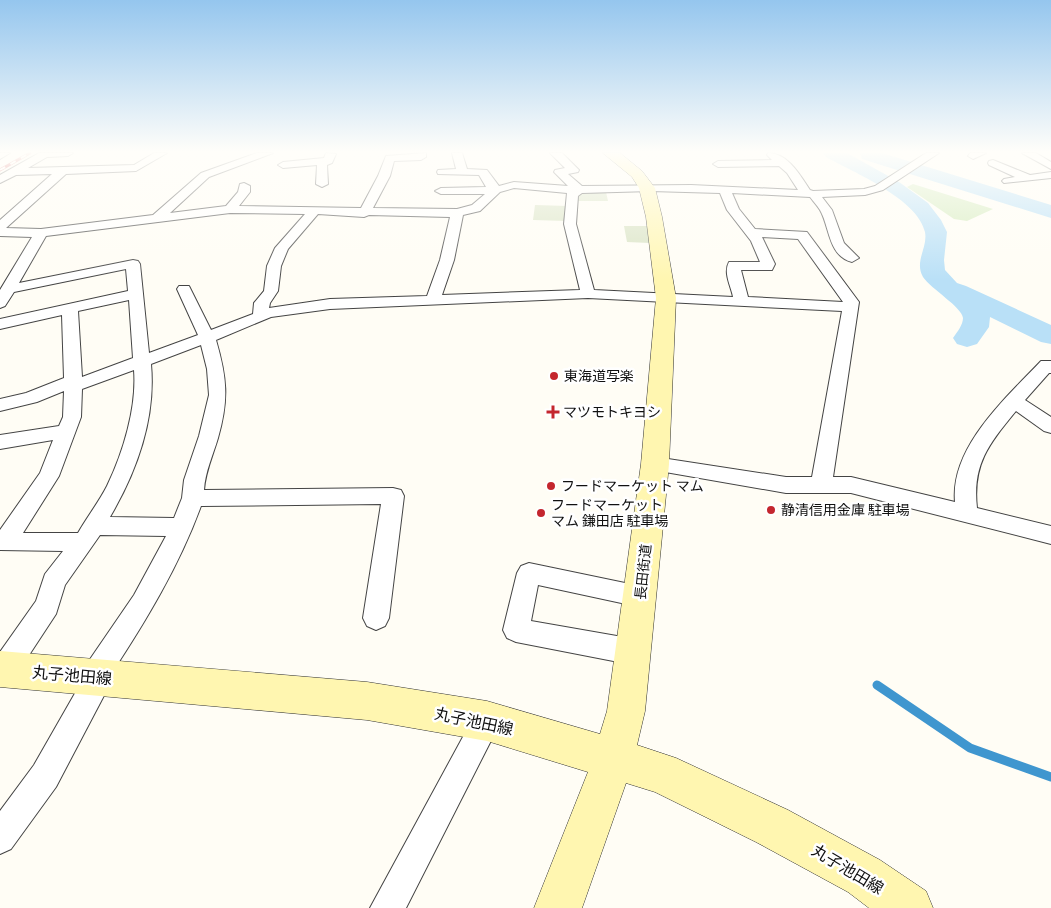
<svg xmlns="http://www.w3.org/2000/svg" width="1051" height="908" font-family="Bitter,'Noto Sans JP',serif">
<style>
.green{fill:#d5ebbd}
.cemetery{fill:#d9e3c4}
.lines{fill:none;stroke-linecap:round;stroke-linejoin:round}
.stream{stroke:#3f96cf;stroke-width:9}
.river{fill:#b9e0f7;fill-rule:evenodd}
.street-casing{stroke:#444;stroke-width:2}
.secondary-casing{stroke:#333;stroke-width:1}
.street{fill:#fff;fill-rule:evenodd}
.secondary{fill:#fff6b0;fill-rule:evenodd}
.rail-casing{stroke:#c4262e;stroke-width:3}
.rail{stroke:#fff;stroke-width:2;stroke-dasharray:6;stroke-linecap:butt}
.poi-dot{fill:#c4262e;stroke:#fff;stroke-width:2}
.labels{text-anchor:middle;stroke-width:5;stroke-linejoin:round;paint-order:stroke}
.poi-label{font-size:14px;fill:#111;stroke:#fff;text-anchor:start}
.street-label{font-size:14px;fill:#111;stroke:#fff}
.near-street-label{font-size:16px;fill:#111;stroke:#fff}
</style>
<rect width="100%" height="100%" fill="#fffdf5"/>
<path class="green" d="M 913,184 L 993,209 L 967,221 L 954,219 L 907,187 Z"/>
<path class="cemetery" d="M 579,192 L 606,192 L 608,201 L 574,201 Z
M 535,205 L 568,206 L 568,221 L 533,220 Z
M 624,226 L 648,226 L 650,243 L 627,242 Z"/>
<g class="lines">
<path class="stream" d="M 877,685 L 970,748 L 1051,777"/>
<path class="river" d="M 823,153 L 847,153 L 899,182 L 928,203 L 941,220 L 947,232 L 944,260 L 945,270 L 957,283 L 966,286 L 1051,325 L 1051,344 L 1041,342 L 990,317 L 989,327 L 977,344 L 967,347 L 957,344 L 953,338 C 957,332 963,325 963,318 C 962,307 931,289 923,277 C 914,261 928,248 925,232 C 918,199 853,172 826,157 Z
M 860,153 L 882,153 L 1051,205 L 1051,218 L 862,159 Z"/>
<defs>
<path id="street" d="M 0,153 L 10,153 L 0,159 Z
M 39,153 L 73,153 L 68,156 L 47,157 L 28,168 L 134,165 L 154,153 L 167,153 L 136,171 L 66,174 L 6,228 L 41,229 L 153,215 L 201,173 L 257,153 L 273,153 L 209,177 L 170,213 L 226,206 L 238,192 L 240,184 L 244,183 L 250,186 L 250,192 L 239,206 L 361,208 L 378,176 L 386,156 L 426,153 L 426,157 L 421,160 L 394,161 L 390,176 L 373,208 L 457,209 L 472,205 L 485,194 L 441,194 L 435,191 L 441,188 L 486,187 L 479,175 L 438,174 L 437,172 L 438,170 L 456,169 L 452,153 L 462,153 L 467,169 L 487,170 L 499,186 L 514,182 L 568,186 L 554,172 L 555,170 L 565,168 L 550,153 L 562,153 L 579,170 L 578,172 L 568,174 L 582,186 L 691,185 L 798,190 L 787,173 L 779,166 L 718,167 L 713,164 L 718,161 L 772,160 L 767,155 L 768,153 C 788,153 800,175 810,190 L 813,191 L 864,189 L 875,186 L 926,153 L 939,153 L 883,190 L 865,195 L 822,197 L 832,210 L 844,243 L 859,258 L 852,262 C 828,256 830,227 820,210 C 817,205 813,201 810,197 L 732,193 L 739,209 L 755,229 L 807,232 L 859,302 L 833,477 L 851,477 L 955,502 C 950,447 1006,398 1041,361 L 1051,361 L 1051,373 L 1049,373 L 1025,400 L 1051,417 L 1051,433 L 1044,431 L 1016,411 C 989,444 972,464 977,508 L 1051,526 L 1051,544 L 851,493 L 786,493 L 648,469 L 645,464 L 648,459 L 655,457 L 786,477 L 812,477 L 842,311 L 588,298 L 330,309 L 271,317 L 216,340 C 227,378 229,399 218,438 C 213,455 205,472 204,490 L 393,488 L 401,490 L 404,496 L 389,618 L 385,626 L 376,630 L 367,626 L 363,618 L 381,504 L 201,506 C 179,566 146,621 111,674 L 113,677 L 109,686 L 56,787 L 11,849 L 0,854 L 0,811 L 34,765 L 82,681 L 80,677 L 84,668 L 134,595 L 166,536 L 100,535 L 65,585 L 56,614 L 14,678 L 4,682 L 0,680 L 0,652 L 36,601 L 45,574 L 63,551 L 0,550 L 0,530 L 40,473 L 53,440 L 0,449 L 0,435 L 59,426 L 63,417 L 64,391 L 37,402 L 0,411 L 0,399 L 26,393 L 64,378 L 62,315 L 0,329 L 0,319 L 128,291 L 126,269 L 14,292 L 5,306 L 0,308 L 0,290 L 32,237 L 0,236 L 0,220 L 52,174 L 16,175 L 0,183 L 0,175 ZM 514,188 L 567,193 L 564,224 L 580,290 L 442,295 L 454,260 L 463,215 L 480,211 L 500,192 ZM 651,191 L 720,193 L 727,210 L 751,241 L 760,262 L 729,262 C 723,273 731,286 733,297 L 594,290 L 576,224 L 578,196 L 582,193 ZM 230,213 L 305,214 L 275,248 L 267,266 L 264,291 L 254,303 L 253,314 L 211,330 L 189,286 L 179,286 L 177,289 L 198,335 L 149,353 L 140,264 L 138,261 L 133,260 L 19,283 L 46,236 ZM 318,214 L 364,217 L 369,215 L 450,217 L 440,260 L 427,296 L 330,299 L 269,308 L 270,303 L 278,291 L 281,266 L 288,249 ZM 762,237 L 798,239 L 843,302 L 748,297 L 741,270 L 772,270 L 775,264 ZM 129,300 L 133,358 L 82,377 L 78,311 ZM 201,345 L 207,369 L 209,395 L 199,436 L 184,480 L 182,498 L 174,518 L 110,517 C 137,471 156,418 151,364 ZM 134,370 C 137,407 123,453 107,486 C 99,502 87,517 78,533 L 23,533 L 59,476 L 81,417 L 82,389 Z
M 326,153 L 336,154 L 332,163 L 327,165 L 328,184 L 322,187 L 316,184 L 317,165 L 283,168 L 278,165 L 283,162 L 324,158 Z
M 970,153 L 986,153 L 973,159 L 968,156 Z
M 1022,153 L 1036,153 L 1051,162 L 1051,169 Z
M 993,160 L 1030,175 L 1051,172 L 1051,178 L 1004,183 L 1002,181 L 1004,179 L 1015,177 L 989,165 L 988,163 L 989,161 Z
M 529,563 L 649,588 L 652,596 L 649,604 L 640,607 L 538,585 L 531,621 L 634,639 L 643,643 L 647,652 L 643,661 L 634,665 L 516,642 L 507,638 L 503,630 L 517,573 L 521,566 Z
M 487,707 L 497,711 L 501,721 L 406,908 L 370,908 L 477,711 Z"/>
<path id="secondary" d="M 603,153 L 620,153 L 642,171 L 655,188 L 662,217 L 676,298 L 669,464 L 645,711 L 637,745 L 676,758 L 788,810 L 880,860 L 926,891 L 933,908 L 869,908 L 848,892 L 756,842 L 655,792 L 626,783 L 582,908 L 534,908 L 588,772 L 487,741 L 367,720 L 0,687 L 0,651 L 367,682 L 487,701 L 600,734 L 607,711 L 641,464 L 656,298 L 646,217 L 639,188 L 632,177 Z"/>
</defs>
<use href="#street" class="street-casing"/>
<use href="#secondary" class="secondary-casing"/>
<use href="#street" class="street"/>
<use href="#secondary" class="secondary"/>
<defs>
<path id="rail" d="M 0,170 L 30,153"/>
</defs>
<use href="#rail" class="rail-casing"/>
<use href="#rail" class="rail"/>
</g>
<linearGradient id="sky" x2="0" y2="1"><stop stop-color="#95c6ee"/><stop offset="0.54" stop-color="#fffefa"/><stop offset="1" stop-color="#fffefa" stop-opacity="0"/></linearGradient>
<rect width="1051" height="281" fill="url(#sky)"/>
<g class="poi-dot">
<circle cx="554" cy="376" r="5"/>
<path d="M550.5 404.5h5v5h5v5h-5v5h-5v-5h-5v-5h5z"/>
<circle cx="551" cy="486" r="5"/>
<circle cx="771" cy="510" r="5"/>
<circle cx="541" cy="513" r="5"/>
</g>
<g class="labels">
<g class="poi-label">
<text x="564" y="381">東海道写楽</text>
<text x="563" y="417">マツモトキヨシ</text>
<text x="561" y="491">フードマーケット マム</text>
<text x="551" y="510">フードマーケット<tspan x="551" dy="16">マム 鎌田店 駐車場</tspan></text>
<text x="781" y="515">静清信用金庫 駐車場</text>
</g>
<g class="street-label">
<text transform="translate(643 572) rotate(-84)" y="5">長田街道</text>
</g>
<g class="near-street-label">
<text transform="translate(72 675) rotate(5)" y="6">丸子池田線</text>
<text transform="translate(474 721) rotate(12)" y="6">丸子池田線</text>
<text transform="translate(848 869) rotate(31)" y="6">丸子池田線</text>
</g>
</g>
</svg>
